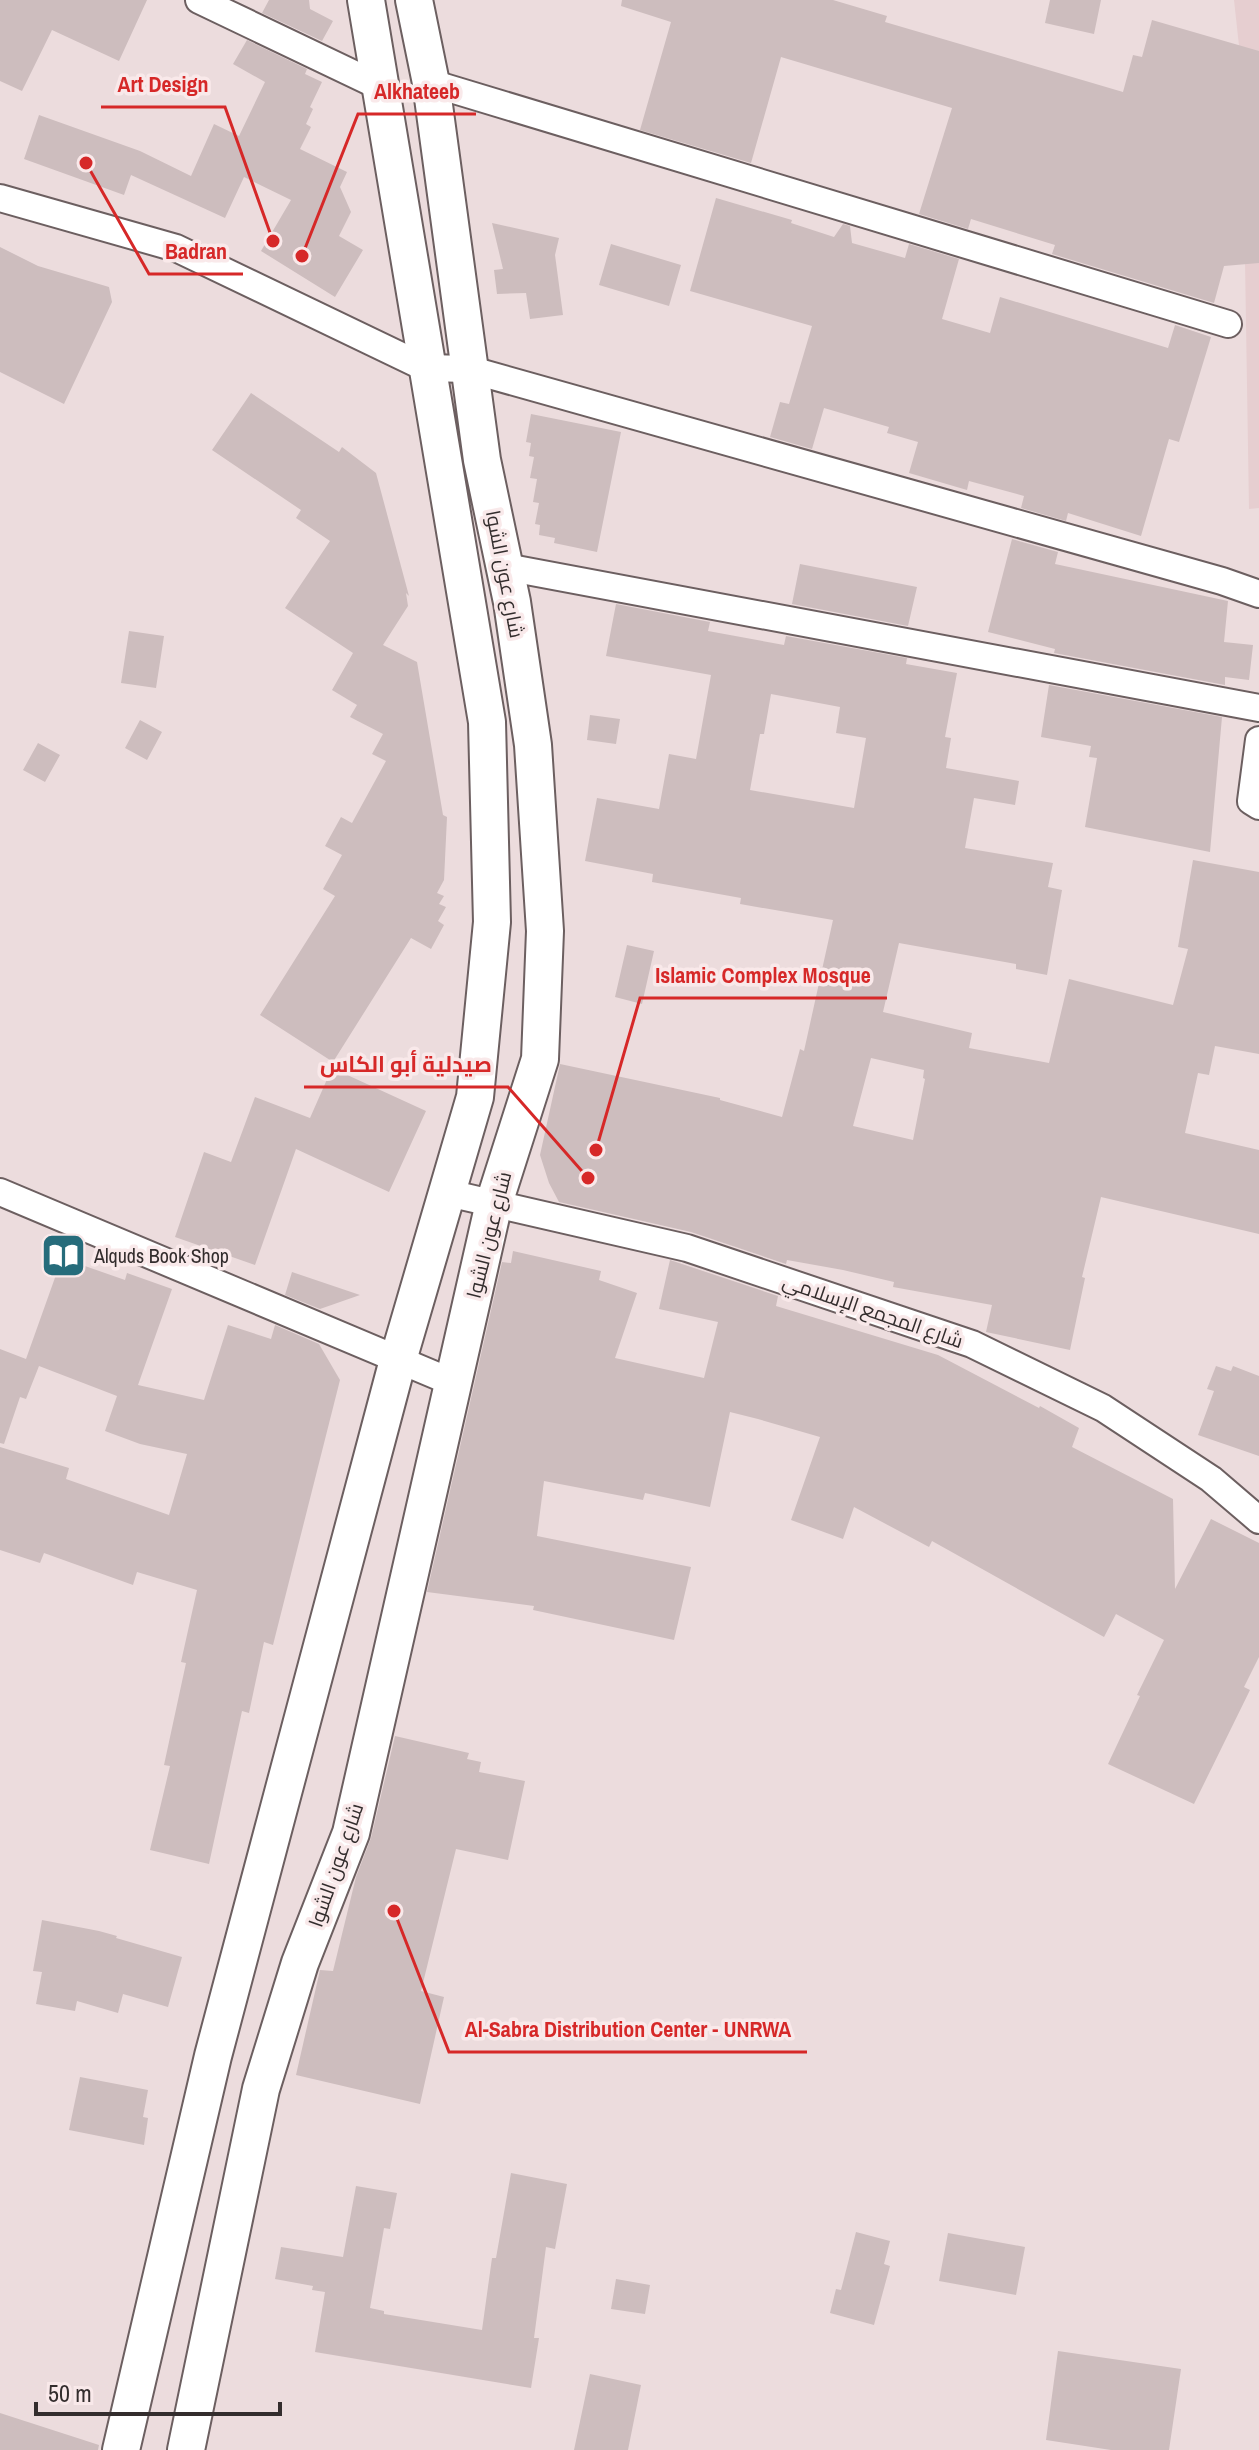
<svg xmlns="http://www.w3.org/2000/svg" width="1259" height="2450" font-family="'Archivo Narrow',Cairo,sans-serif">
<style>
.built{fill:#e6ced0}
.building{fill:#cdbdbe;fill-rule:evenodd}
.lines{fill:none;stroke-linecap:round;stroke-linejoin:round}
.street-casing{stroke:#6c5f60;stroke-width:30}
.secondary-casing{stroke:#6c5f60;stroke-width:40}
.street{stroke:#fff;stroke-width:26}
.secondary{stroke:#fff;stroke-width:36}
.labels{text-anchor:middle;stroke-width:7;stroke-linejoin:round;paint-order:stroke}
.street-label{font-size:20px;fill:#332d2d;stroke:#f9e9ea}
.poi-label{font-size:20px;fill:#332d2d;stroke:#f9e9ea;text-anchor:start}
.leader{fill:none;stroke:#d62828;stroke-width:3}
.callout-dot{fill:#d62828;stroke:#f9e9ea;stroke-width:3}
.callout-label{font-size:22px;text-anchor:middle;font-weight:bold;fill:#d62828;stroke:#f9e9ea;stroke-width:7;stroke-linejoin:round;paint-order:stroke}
</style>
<rect width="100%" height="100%" fill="#ecdcdd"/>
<path class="built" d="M 1234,0 L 1259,0 L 1259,72 L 1242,73 Z
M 1259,79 L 1259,508 L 1249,509 L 1243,137 Z"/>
<path class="building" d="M 0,0 L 147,0 L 119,61 L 52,30 L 22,91 L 0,81 Z
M 269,0 L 309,0 L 310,9 L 333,21 L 322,41 L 262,13 Z
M 622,0 L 833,0 L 887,16 L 885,22 L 1123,92 L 1133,55 L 1142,57 L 1152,20 L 1259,51 L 1259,263 L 1224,266 L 1214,303 L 1052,254 L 1055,245 L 971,219 L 968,229 L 919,214 L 952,108 L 781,57 L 751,163 L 640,130 L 671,22 L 621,6 Z
M 1050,0 L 1101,0 L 1094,34 L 1045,23 Z
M 247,40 L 307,69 L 305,74 L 322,82 L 310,107 L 313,109 L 306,124 L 311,127 L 300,149 L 347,172 L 340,187 L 351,212 L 339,236 L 363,250 L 335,297 L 261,251 L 291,200 L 244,177 L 225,218 L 131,175 L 124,195 L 24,159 L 39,115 L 140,151 L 191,176 L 214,124 L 239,136 L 265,82 L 233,64 Z
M 716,198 L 792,220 L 791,223 L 834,237 L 843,224 L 850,226 L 852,243 L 905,258 L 909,244 L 959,259 L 942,319 L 990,333 L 1000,297 L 1168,348 L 1175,325 L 1211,337 L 1179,442 L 1169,439 L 1141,536 L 1068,513 L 1066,521 L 1021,508 L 1024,496 L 969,481 L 967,490 L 909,473 L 918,442 L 887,433 L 889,427 L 824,408 L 812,449 L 770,437 L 780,402 L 789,404 L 812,326 L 690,291 Z
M 492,223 L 559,238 L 555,255 L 563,315 L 530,319 L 526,293 L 497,294 L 494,270 L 503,269 Z
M 611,244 L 681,265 L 669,306 L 599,285 Z
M 0,247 L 38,266 L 109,287 L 112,302 L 64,404 L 0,372 Z
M 251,393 L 339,452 L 342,447 L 376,473 L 409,596 L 406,593 L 408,606 L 383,645 L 417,662 L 443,815 L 447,817 L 444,880 L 437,893 L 444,896 L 439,904 L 446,907 L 438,921 L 444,925 L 431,949 L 411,938 L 333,1062 L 260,1015 L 335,896 L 323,889 L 342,855 L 325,846 L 341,817 L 352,823 L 386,761 L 372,754 L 383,734 L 350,717 L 357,705 L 332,690 L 353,653 L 285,608 L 330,541 L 296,518 L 301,510 L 212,450 Z
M 531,414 L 621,432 L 597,552 L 554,543 L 555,538 L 539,535 L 540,525 L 535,524 L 539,503 L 533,502 L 537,479 L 530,478 L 534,457 L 529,456 L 531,443 L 526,442 Z
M 1012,539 L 1058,552 L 1055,564 L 1228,601 L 1224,642 L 1253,645 L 1249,680 L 1225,677 L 1225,685 L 1054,653 L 1055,649 L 988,632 Z
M 800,564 L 917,587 L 908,626 L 792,604 Z
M 616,604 L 710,622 L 708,631 L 784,645 L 786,636 L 907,658 L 906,664 L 957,673 L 945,737 L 951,738 L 946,768 L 1019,781 L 1015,805 L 974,798 L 965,848 L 1053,863 L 1048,887 L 1062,890 L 1047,975 L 1016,969 L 1016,964 L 899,943 L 883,1012 L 972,1033 L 969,1048 L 1049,1063 L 1069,979 L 1173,1005 L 1188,949 L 1178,947 L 1193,860 L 1259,872 L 1259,1054 L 1215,1046 L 1209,1075 L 1198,1073 L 1185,1133 L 1259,1150 L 1259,1234 L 1101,1197 L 1082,1277 L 1085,1278 L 1070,1350 L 986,1332 L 992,1305 L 893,1287 L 894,1282 L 843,1270 L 787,1260 L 786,1264 L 691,1232 L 559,1202 L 549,1183 L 540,1155 L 560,1064 L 720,1098 L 720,1100 L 782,1117 L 800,1049 L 804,1051 L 833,920 L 740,904 L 741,898 L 652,882 L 653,874 L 585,861 L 597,798 L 659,809 L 669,754 L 696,759 L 711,675 L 606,656 ZM 771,694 L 840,707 L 836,733 L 866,738 L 854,808 L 750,790 L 760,734 L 764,734 ZM 871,1058 L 924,1070 L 923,1078 L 925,1079 L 913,1140 L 853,1126 Z
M 129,631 L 164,636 L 156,688 L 121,683 Z
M 1049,685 L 1222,717 L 1210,852 L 1085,827 L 1097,758 L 1089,757 L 1091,746 L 1041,737 Z
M 590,715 L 620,719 L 616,744 L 587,740 Z
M 140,720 L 162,732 L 147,760 L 125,748 Z
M 38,743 L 60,755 L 45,782 L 23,770 Z
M 627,945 L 654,951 L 642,1004 L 615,997 Z
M 332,1068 L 426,1111 L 389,1192 L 296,1149 L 255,1265 L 175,1237 L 204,1152 L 231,1162 L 255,1097 L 310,1118 Z
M 513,1251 L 601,1271 L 599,1280 L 637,1293 L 615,1358 L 704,1378 L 718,1322 L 659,1309 L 670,1260 L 778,1296 L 776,1306 L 938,1355 L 1039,1408 L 1040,1406 L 1079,1428 L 1072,1447 L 1173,1499 L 1175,1589 L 1211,1519 L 1259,1543 L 1259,1657 L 1244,1687 L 1250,1690 L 1194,1804 L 1108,1764 L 1140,1696 L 1137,1695 L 1164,1640 L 1116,1614 L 1104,1637 L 932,1541 L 929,1547 L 854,1507 L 843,1539 L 791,1520 L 820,1437 L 758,1419 L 730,1412 L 710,1507 L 645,1493 L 643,1500 L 544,1481 L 537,1536 L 691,1567 L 674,1640 L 533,1610 L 534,1606 L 427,1592 L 502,1262 L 511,1263 Z
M 62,1258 L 125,1280 L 127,1273 L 172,1289 L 138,1385 L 204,1400 L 228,1325 L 271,1339 L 275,1325 L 319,1344 L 340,1380 L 273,1645 L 264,1642 L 249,1713 L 242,1711 L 209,1864 L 150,1850 L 170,1766 L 164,1765 L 186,1663 L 181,1662 L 197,1590 L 137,1572 L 133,1585 L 44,1553 L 40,1563 L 0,1550 L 0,1447 L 69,1468 L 66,1479 L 169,1515 L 187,1454 L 140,1444 L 105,1431 L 117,1396 L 39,1366 L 26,1399 L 20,1397 L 4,1444 L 0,1443 L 0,1349 L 26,1359 Z
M 292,1272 L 360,1295 L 320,1309 L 285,1295 Z
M 1216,1366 L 1231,1371 L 1233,1366 L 1259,1376 L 1259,1456 L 1198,1435 L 1214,1391 L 1207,1389 Z
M 395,1736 L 469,1753 L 467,1759 L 481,1762 L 479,1772 L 525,1781 L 508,1860 L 456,1849 L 421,1991 L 444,1997 L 420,2104 L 296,2075 L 320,1970 L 333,1971 L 356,1877 L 371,1838 Z
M 42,1920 L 99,1931 L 117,1936 L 116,1938 L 182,1957 L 168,2007 L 123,1994 L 118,2013 L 77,2001 L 75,2011 L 36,2004 L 42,1972 L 33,1971 Z
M 80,2077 L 148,2090 L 143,2117 L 148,2118 L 144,2145 L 69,2130 Z
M 511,2173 L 567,2184 L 555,2249 L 546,2247 L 534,2338 L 539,2338 L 531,2388 L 315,2352 L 325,2292 L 312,2290 L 313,2286 L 275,2279 L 281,2247 L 343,2257 L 356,2186 L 397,2193 L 390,2229 L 384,2228 L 370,2308 L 384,2311 L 384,2314 L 482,2330 L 492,2258 L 496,2258 Z
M 856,2232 L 890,2241 L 884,2264 L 890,2266 L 874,2325 L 830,2313 L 836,2289 L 841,2290 Z
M 948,2233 L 1025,2247 L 1016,2295 L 939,2281 Z
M 616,2279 L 650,2285 L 645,2314 L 611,2309 Z
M 1058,2351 L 1181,2369 L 1169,2450 L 1111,2450 L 1046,2440 Z
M 590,2374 L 641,2385 L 628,2450 L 574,2450 Z
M 0,2413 L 99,2445 L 98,2450 L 0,2450 Z"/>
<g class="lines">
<defs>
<path id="street" d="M 199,0 L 381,87
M 431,83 L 1228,324
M 0,198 L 176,248 L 426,368 L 468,369 L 1222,581 L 1259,594
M 505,567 L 1259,708
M 1259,740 L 1251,801 L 1259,806
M 0,1192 L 454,1383
M 448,1193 L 687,1248 L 972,1344 L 1103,1408 L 1211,1479 L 1259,1520"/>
<path id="secondary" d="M 121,2450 L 213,2056 L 398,1360 L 475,1097 L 492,922 L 487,722 L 366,0
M 186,2450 L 261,2089 L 300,1963 L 351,1833 L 494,1203 L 540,1059 L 545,931 L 533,745 L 512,602 L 482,460 L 431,83 L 414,0"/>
</defs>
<use href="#street" class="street-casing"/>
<use href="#secondary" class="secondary-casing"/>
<use href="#street" class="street"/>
<use href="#secondary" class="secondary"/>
</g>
<defs>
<symbol id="library-square" viewBox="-11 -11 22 22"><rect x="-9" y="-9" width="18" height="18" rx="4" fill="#266c7b" stroke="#f9e9ea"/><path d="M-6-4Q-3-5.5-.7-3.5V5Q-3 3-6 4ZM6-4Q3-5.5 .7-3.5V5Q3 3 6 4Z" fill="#fff"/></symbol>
</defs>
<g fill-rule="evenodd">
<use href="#library-square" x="38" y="1230" width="51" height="51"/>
</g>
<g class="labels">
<g class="street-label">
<text transform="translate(505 574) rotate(79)" y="7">شارع عون الشوا</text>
<text transform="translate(489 1235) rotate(-76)" y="7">شارع عون الشوا</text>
<text transform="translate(873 1311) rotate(19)" y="7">شارع المجمع الإسلامي</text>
<text transform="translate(336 1865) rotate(-71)" y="7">شارع عون الشوا</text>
</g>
<g class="poi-label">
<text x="94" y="1263">Alquds Book Shop</text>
</g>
</g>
<path class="leader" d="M273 241L225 107H101M302 256L358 114H476M86 163L149 274H243M596 1150L640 998H887M588 1178L508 1087H304M394 1911L449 2052H807"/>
<g class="callout-dot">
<circle cx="273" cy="241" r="8"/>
<circle cx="302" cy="256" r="8"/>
<circle cx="86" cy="163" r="8"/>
<circle cx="596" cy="1150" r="8"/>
<circle cx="588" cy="1178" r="8"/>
<circle cx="394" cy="1911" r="8"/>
</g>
<g class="callout-label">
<text x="163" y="92">Art Design</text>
<text x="417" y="99">Alkhateeb</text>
<text x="196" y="259">Badran</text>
<text x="763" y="983">Islamic Complex Mosque</text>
<text x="406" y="1072">صيدلية أبو الكاس</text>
<text x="628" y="2037">Al-Sabra Distribution Center - UNRWA</text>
</g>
<path d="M36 2402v12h244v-12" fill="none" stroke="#332d2d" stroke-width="4"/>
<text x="48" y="2402" font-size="24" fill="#332d2d" stroke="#f9e9ea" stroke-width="6" paint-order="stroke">50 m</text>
</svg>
